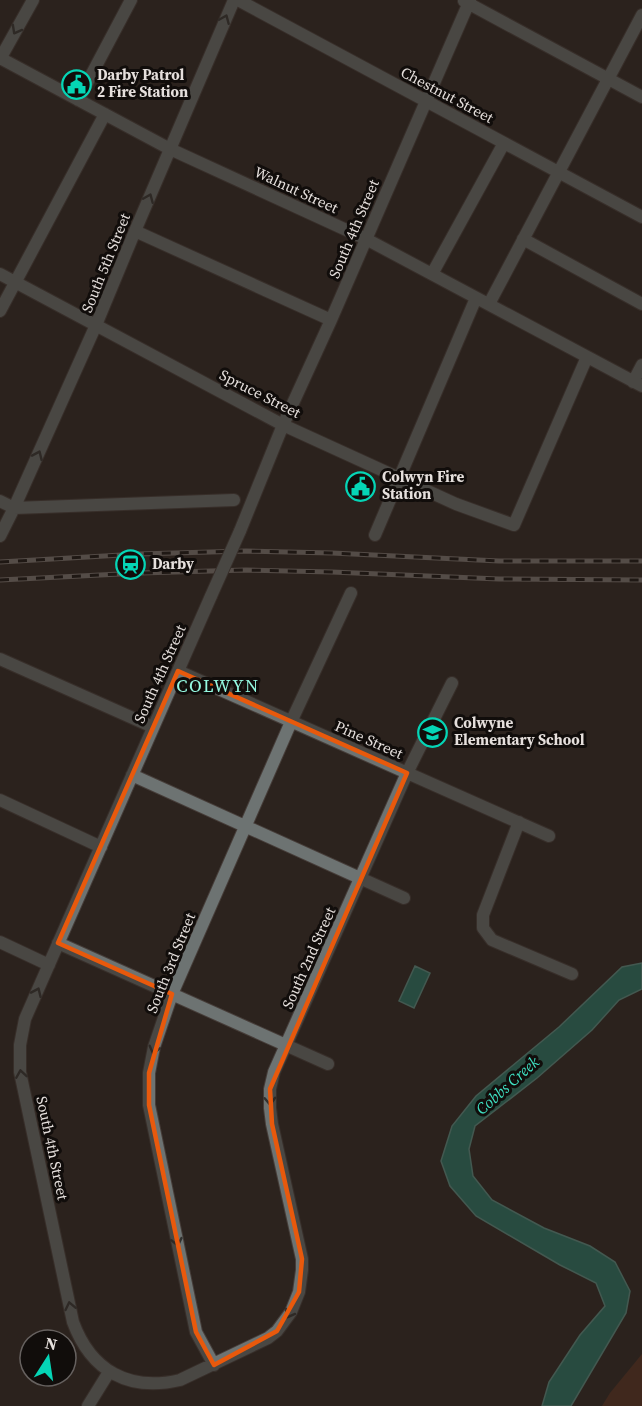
<svg xmlns="http://www.w3.org/2000/svg" width="642" height="1406" font-family="'Source Serif 4',serif">
<style>
.green{fill:#59301e}
.water{fill:#257d6c;stroke:#5f9a8e;stroke-width:1.5}
.lines{fill:none;stroke-linecap:round;stroke-linejoin:round}
.minor-casing{stroke:#463d39;stroke-width:14}
.minor{stroke:#6d7372;stroke-width:12}
.rail-casing{stroke:#867e7a;stroke-width:5}
.rail{stroke:#110d0b;stroke-width:3;stroke-dasharray:9;stroke-linecap:butt}
.minor-bridge-casing{stroke:#463d39;stroke-width:14;stroke-linecap:butt}
.minor-bridge{stroke:#6d7372;stroke-width:12}
.oneway{stroke:#31312f}
.marked{fill:none;stroke:#e8590c;stroke-width:4.5;stroke-linejoin:round}
.labels{text-anchor:middle;stroke-width:6;stroke-linejoin:round;paint-order:stroke}
.poi-label{font-size:15px;font-weight:bold;fill:#e5dfdc;stroke:#110d0b;text-anchor:start}
.street-label{font-size:15px;fill:#e5dfdc;stroke:#110d0b}
.water-label{font-size:16px;font-style:italic;fill:#3fe1c3;stroke:#110d0b}
.quarter-label{font-size:18px;letter-spacing:1.5px;fill:#95f9e1;stroke:#110d0b}
</style>
<rect width="100%" height="100%" fill="#2c231e"/>
<path class="green" d="M 642,1354 L 642,1406 L 602,1406 L 610,1393 Z"/>
<path class="water" d="M 642,963 L 642,989 L 619,1000 L 592,1030 L 537,1078 L 475,1126 L 469,1149 L 473,1176 L 492,1200 L 544,1228 L 590,1246 L 615,1262 L 630,1291 L 626,1313 L 571,1406 L 542,1406 L 549,1382 L 580,1335 L 605,1306 L 596,1283 L 560,1265 L 476,1216 L 450,1186 L 441,1161 L 452,1126 L 476,1096 L 559,1027 L 622,967 Z
M 415,966 L 430,973 L 414,1008 L 399,1001 Z"/>
<g class="lines">
<defs>
<path id="minor" d="M 238,0 L 642,217
M 464,1 L 642,97
M 0,58 L 170,149 L 366,239 L 642,386
M 0,59 L 33,0
M 78,100 L 131,0
M 135,231 L 331,320
M 523,239 L 642,304
M 0,274 L 283,425 L 456,504 L 514,525 L 587,357
M 432,274 L 504,143
M 489,304 L 642,15
M 0,311 L 105,114
M 633,382 L 642,365
M 0,501 L 14,508 L 234,500
M 240,531 L 283,425 L 331,320 L 470,0
M 375,535 L 476,298
M 0,536 L 14,508 L 96,325 L 135,231 L 234,0
M 211,596 L 25,1019 L 20,1045 L 20,1072 L 73,1322 C 91,1371 129,1392 180,1380 L 268,1338 L 277,1331 L 291,1312 L 299,1292 L 302,1270 L 302,1259 L 272,1124 L 270,1108 L 270,1089 L 274,1072 L 407,773 L 452,683
M 0,659 L 153,727
M 178,671 L 549,836
M 132,775 L 404,898
M 0,800 L 101,847
M 519,822 L 483,915 L 483,928 L 492,940 L 572,974
M 0,942 L 49,965
M 58,943 L 328,1064
M 214,1365 L 196,1332 L 149,1105 L 149,1073 L 154,1047 L 172,994 L 291,722 L 351,593
M 88,1406 L 109,1372"/>
</defs>
<use href="#minor" class="minor-casing"/>
<use href="#minor" class="minor"/>
<defs>
<path id="rail" d="M 0,562 L 139,554 L 246,551 L 332,553 L 499,561 L 642,561
M 0,580 L 140,573 L 246,570 L 332,572 L 499,579 L 642,580"/>
</defs>
<use href="#rail" class="rail-casing"/>
<use href="#rail" class="rail"/>
<defs>
<path id="minor-bridge" d="M 211,596 L 240,531"/>
</defs>
<use href="#minor-bridge" class="minor-bridge-casing"/>
<use href="#minor-bridge" class="minor-bridge"/>
</g>
<defs><path id="oneway-chevron" d="M-2-3.5L2.5 0L-2 3.5" fill="none" stroke-width="1.6" stroke-linecap="round" stroke-linejoin="round" transform="scale(1.5)"/></defs>
<g class="oneway">
<use href="#oneway-chevron" transform="translate(225 19) rotate(-67)"/>
<use href="#oneway-chevron" transform="translate(16 30) rotate(119)"/>
<use href="#oneway-chevron" transform="translate(149 198) rotate(-67)"/>
<use href="#oneway-chevron" transform="translate(38 455) rotate(-66)"/>
<use href="#oneway-chevron" transform="translate(37 992) rotate(-66)"/>
<use href="#oneway-chevron" transform="translate(154 1050) rotate(104)"/>
<use href="#oneway-chevron" transform="translate(21 1074) rotate(-99)"/>
<use href="#oneway-chevron" transform="translate(270 1101) rotate(88)"/>
<use href="#oneway-chevron" transform="translate(177 1242) rotate(78)"/>
<use href="#oneway-chevron" transform="translate(70 1306) rotate(-102)"/>
<use href="#oneway-chevron" transform="translate(289 1314) rotate(119)"/>
</g>
<path d="M0 0H642V1406H0ZM 178,671 L 407,773 L 270,1089 L 272,1124 L 302,1259 L 299,1292 L 277,1331 L 214,1365 L 196,1332 L 149,1105 L 149,1073 L 172,994 L 58,943 Z" fill="#2c231e" fill-opacity=".55" fill-rule="evenodd"/>
<path class="marked" d="M 178,671 L 407,773 L 270,1089 L 272,1124 L 302,1259 L 299,1292 L 277,1331 L 214,1365 L 196,1332 L 149,1105 L 149,1073 L 172,994 L 58,943 Z"/>
<defs>
<symbol id="civic-ring" viewBox="-11 -11 22 22"><circle r="9.5" fill="#110d0b" stroke="#05d5b6" stroke-width="1.5"/><path d="M-.6-6.5H3V-4.5H.6V-3L4-1V1h2V6H-6V1h2V-1L-.6-3ZM-1.2 2.5V6h2.4V2.5Z" fill="#05d5b6"/></symbol>
<symbol id="station-ring" viewBox="-11 -11 22 22"><circle r="9.5" fill="#110d0b" stroke="#05d5b6" stroke-width="1.5"/><path d="M-3-6H3Q5-6 5-4V2Q5 4 3 4L4.5 6H3L1.5 4h-3L-3 6H-4.5L-3 4Q-5 4-5 2V-4Q-5-6-3-6ZM-3.5-4v3h7v-3ZM-3.5 1v1.5H-2V1ZM2 1v1.5H3.5V1Z" fill="#05d5b6"/></symbol>
<symbol id="school-ring" viewBox="-11 -11 22 22"><circle r="9.5" fill="#110d0b" stroke="#05d5b6" stroke-width="1.5"/><path d="M0-5L7-2L0 1L-7-2ZM-4 1L0 2.5L4 1V4Q0 6-4 4Z" fill="#05d5b6"/></symbol>
</defs>
<g fill-rule="evenodd">
<use href="#civic-ring" x="60" y="68" width="33" height="33"/>
<use href="#civic-ring" x="344" y="470" width="33" height="33"/>
<use href="#station-ring" x="114" y="548" width="33" height="33"/>
<use href="#school-ring" x="416" y="716" width="33" height="33"/>
</g>
<g class="labels">
<g class="poi-label">
<text x="97" y="80">Darby Patrol<tspan x="97" dy="17">2 Fire Station</tspan></text>
<text x="382" y="482">Colwyn Fire<tspan x="382" dy="17">Station</tspan></text>
<text x="152" y="569">Darby</text>
<text x="454" y="728">Colwyne<tspan x="454" dy="17">Elementary School</tspan></text>
</g>
<g class="street-label">
<text transform="translate(447 95) rotate(28)" y="5">Chestnut Street</text>
<text transform="translate(296 190) rotate(25)" y="5">Walnut Street</text>
<text transform="translate(354 229) rotate(-67)" y="5">South 4th Street</text>
<text transform="translate(106 263) rotate(-68)" y="5">South 5th Street</text>
<text transform="translate(260 394) rotate(27)" y="5">Spruce Street</text>
<text transform="translate(160 674) rotate(-66)" y="5">South 4th Street</text>
<text transform="translate(369 740) rotate(24)" y="5">Pine Street</text>
<text transform="translate(309 958) rotate(-66)" y="5">South 2nd Street</text>
<text transform="translate(171 963) rotate(-68)" y="5">South 3rd Street</text>
<text transform="translate(52 1148) rotate(78)" y="5">South 4th Street</text>
</g>
<g class="water-label">
<text transform="translate(507 1085) rotate(-42)" y="6">Cobbs Creek</text>
</g>
<g class="quarter-label">
<text x="218" y="692">COLWYN</text>
</g>
</g>
<g transform="translate(48 1358) rotate(12)"><circle r="28" fill="#110d0b" stroke="#66615f" stroke-width="1.5"/>
<path d="M0-4.5L10 22L0 15L-10 22Z" fill="#05d5b6"/>
<text y="-9" font-size="16" font-weight="bold" text-anchor="middle" fill="#e5dfdc">N</text>
</g>
</svg>
